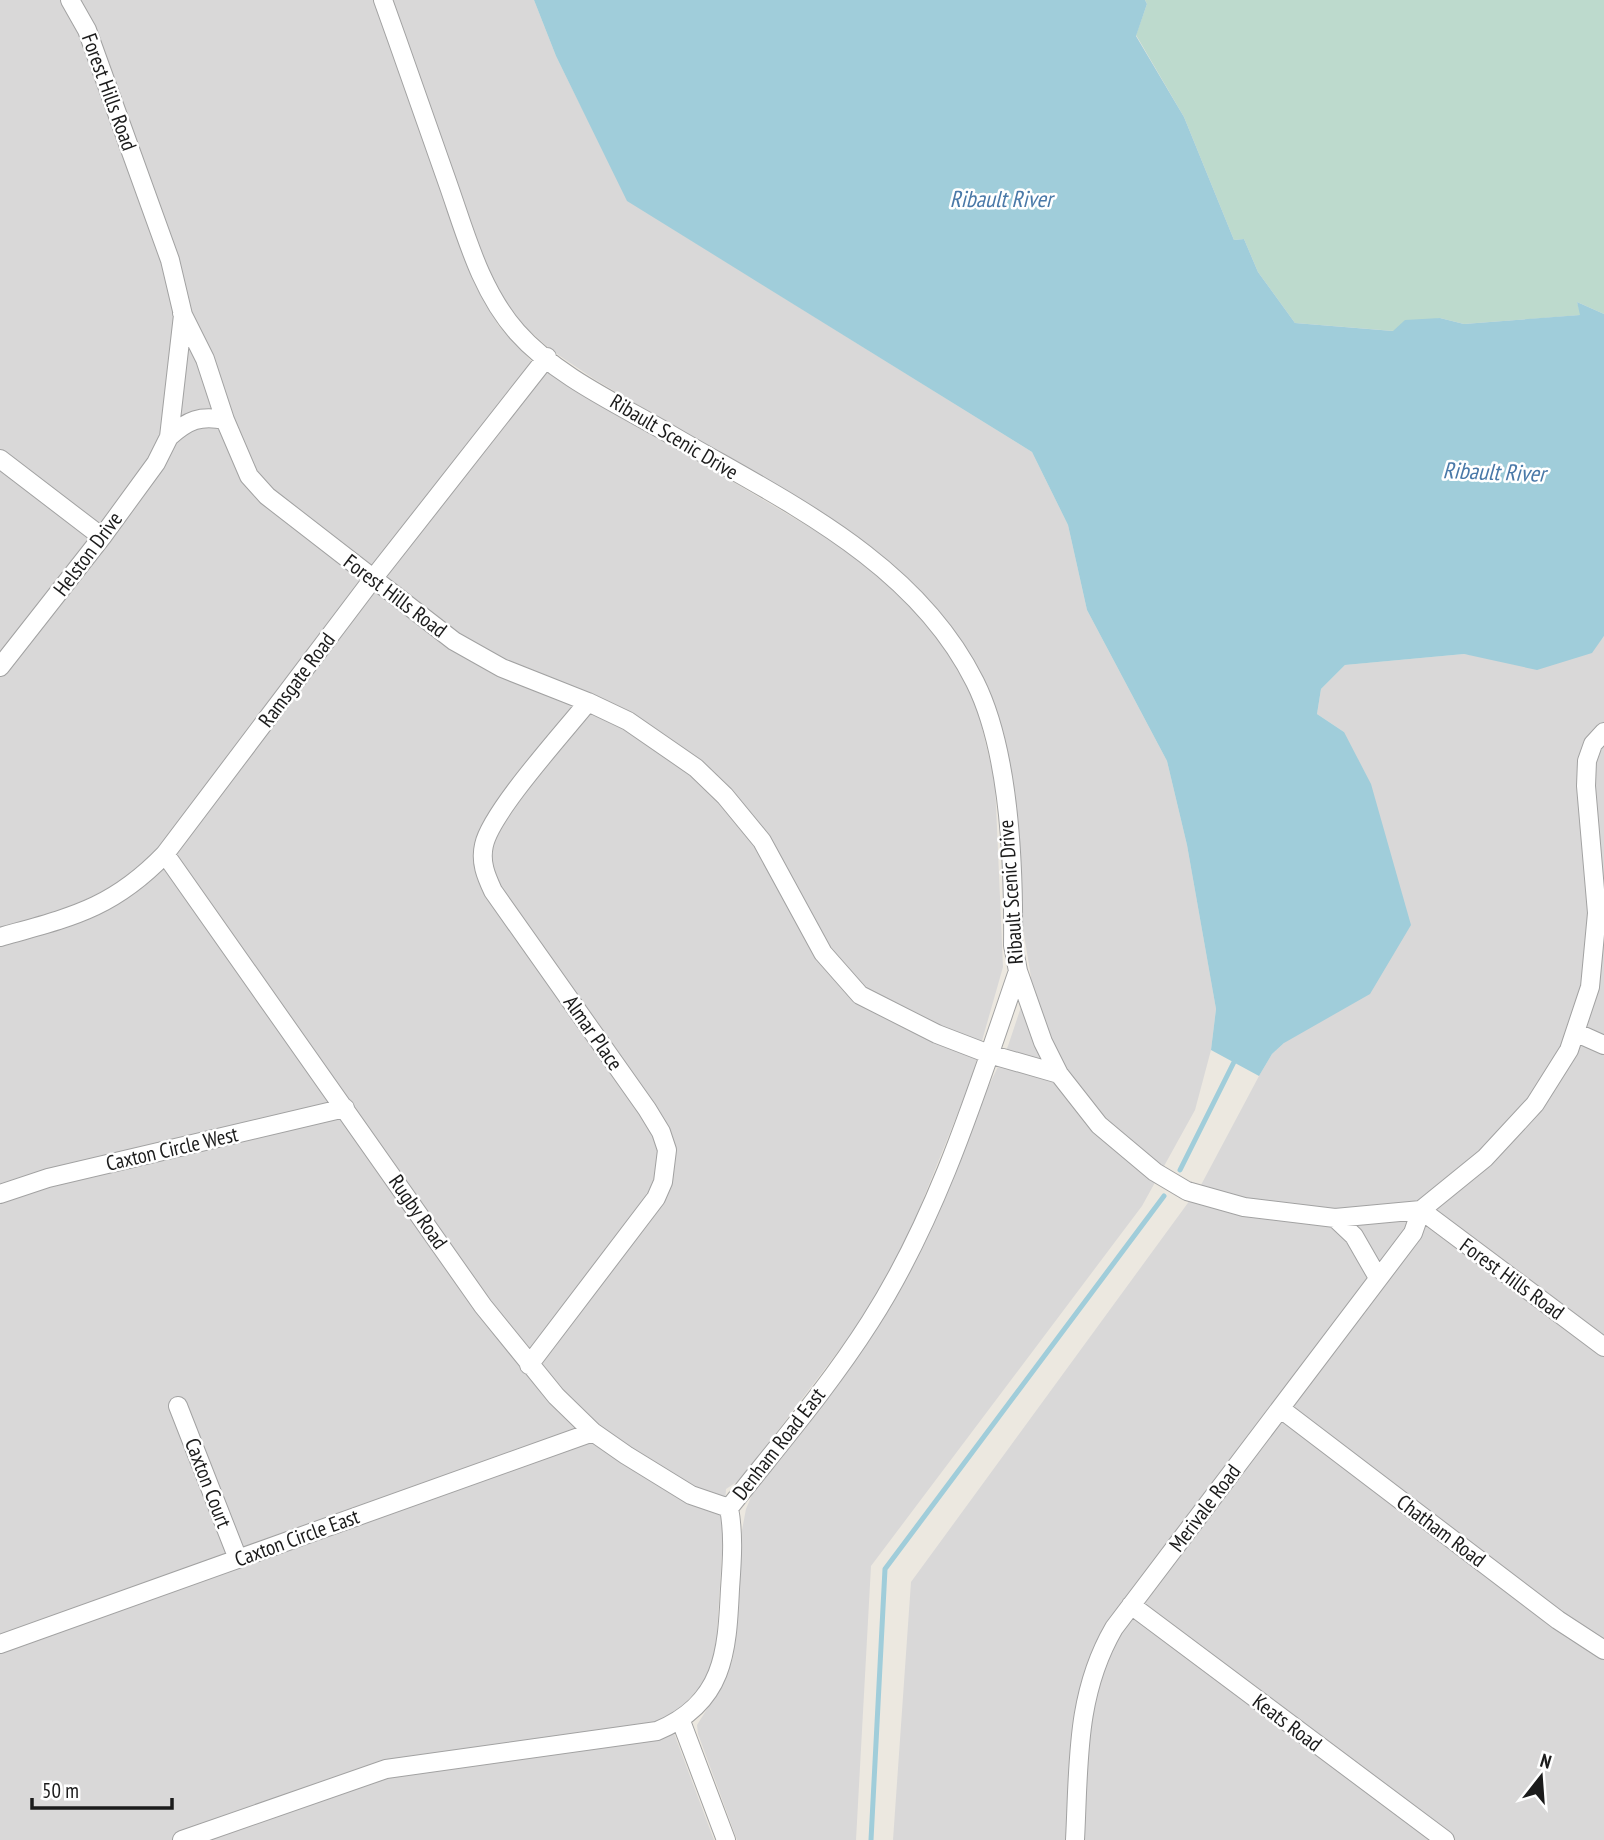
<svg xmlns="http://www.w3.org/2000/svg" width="1604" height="1840" font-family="'PT Sans Narrow',sans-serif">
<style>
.residential{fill:#d9d8d8}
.wetland{fill:#bddacd}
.water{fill:#a0cdda}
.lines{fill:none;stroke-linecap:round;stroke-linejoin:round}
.stream{stroke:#a0cdda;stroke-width:5}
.minor-casing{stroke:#a2a2a2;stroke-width:20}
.minor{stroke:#fff;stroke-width:18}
.labels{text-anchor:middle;stroke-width:5;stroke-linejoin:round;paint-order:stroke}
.street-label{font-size:21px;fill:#1b1b1b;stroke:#fff}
.water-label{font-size:23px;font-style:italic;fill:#4a79a8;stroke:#fff}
</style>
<rect width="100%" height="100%" fill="#ece8e0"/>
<path class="residential" d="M 0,0 L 373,0 L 465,256 L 498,325 L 533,363 L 831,540 L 875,572 L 913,609 L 950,654 L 976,703 L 995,782 L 1003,967 L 970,1083 L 903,1249 L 859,1324 L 741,1479 L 726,1489 L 716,1650 L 706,1680 L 683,1706 L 668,1717 L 714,1840 L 0,1840 Z
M 391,0 L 534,0 L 556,56 L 628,201 L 1032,452 L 1068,525 L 1087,610 L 1167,761 L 1187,845 L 1216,1009 L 1211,1050 L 1195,1110 L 1142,1206 L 871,1566 L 856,1840 L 737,1840 L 698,1734 L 697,1725 L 725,1680 L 733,1658 L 742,1530 L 746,1509 L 756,1485 L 860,1351 L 1008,1046 L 1031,977 L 1021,917 L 1013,779 L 1004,734 L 976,663 L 931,602 L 895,567 L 852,534 L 814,509 L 594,379 L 551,350 L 522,324 L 503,300 L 485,263 Z
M 1604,636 L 1604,1840 L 893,1840 L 911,1582 L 1201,1185 L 1259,1076 L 1272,1054 L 1284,1043 L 1344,732 L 1317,714 L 1321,689 L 1345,665 L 1464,654 L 1488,658 L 1591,653 Z"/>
<path class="wetland" d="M 1145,0 L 1604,0 L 1604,314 L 1577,302 L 1581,315 L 1464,324 L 1440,318 L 1394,331 L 1295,323 L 1258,272 L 1244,239 L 1234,240 L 1184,117 L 1136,35 L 1147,4 Z"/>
<path class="water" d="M 534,0 L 1145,0 L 1147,4 L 1136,36 L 1184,117 L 1234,240 L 1244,239 L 1258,272 L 1295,323 L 1393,331 L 1405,320 L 1440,318 L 1464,324 L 1580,315 L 1577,302 L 1604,314 L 1604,636 L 1592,653 L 1537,670 L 1464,654 L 1345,665 L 1321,689 L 1317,714 L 1344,732 L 1371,784 L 1411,925 L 1370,994 L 1284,1043 L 1272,1054 L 1259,1076 L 1211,1050 L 1216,1009 L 1187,845 L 1167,761 L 1087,610 L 1068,525 L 1032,452 L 627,201 L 556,56 Z"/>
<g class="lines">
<path class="stream" d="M 1180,1170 L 1234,1062
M 871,1840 L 885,1569 L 1164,1196"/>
<defs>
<path id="minor" d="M 70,0 L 87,30 L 170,260 L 183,315 L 169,437 C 188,420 200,415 225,420 L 249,476 L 267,496 L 454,641 L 502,668 L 588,702 L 628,721 L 696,768 L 725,796 L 762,841 L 823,953 L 860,995 L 937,1034 L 989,1054 L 1059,1074 L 1099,1125 L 1155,1172 L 1187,1191 L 1244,1207 L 1335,1218 L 1421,1210 L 1485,1158 L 1535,1104 L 1569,1050 L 1590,987 L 1597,913 L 1586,786 L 1587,761 L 1593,744 L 1604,732
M 182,313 L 205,359 L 225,420
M 0,459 L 102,537
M 0,667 L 102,537 L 156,463 L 169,437
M 165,854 L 483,1306 L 556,1396 L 593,1432 L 626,1455 L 691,1495 L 729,1508
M 0,937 C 71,917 112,909 165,854 L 372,580 L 547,357
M 1018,971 L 1043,1042 L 1059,1074
M 1577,1033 L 1604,1045
M 0,1194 L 48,1178 L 345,1108
M 1335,1218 L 1354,1236 L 1377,1276
M 529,1365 L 656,1198 L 663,1182 L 667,1150 L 661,1132 L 647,1109 L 493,891 C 486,876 480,862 484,845 C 491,812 564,732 588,702
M 178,1406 L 238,1559
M 1281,1409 L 1558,1620 L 1604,1650
M 1131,1605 L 1445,1840
M 0,1644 L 593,1432
M 681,1721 L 726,1840
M 182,1840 L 386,1769 L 657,1731 C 724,1703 727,1653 730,1589 C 732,1561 734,1535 729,1508 C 777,1447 828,1388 870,1322 C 938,1216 977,1090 1018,971 L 1013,945 C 1014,867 1010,752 975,682 C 914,559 780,499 668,433 C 618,404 556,376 517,332 C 480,290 466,235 448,184 C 426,122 405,61 383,0
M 1075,1840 C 1079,1765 1075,1695 1114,1628 L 1413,1233 L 1421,1210 L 1604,1347"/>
</defs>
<use href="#minor" class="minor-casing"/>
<use href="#minor" class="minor"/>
</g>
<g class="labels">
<g class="street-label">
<text transform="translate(109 92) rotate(70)" y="7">Forest Hills Road</text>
<text transform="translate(674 437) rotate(31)" y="7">Ribault Scenic Drive</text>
<text transform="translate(88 554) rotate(-53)" y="7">Helston Drive</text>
<text transform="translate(395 596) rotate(37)" y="7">Forest Hills Road</text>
<text transform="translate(297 680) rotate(-53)" y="7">Ramsgate Road</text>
<text transform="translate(1011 892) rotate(-94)" y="7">Ribault Scenic Drive</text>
<text transform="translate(593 1033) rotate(55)" y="7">Almar Place</text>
<text transform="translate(172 1149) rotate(-13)" y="7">Caxton Circle West</text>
<text transform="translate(418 1212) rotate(55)" y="7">Rugby Road</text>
<text transform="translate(1512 1279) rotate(36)" y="7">Forest Hills Road</text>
<text transform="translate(779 1444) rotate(-52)" y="7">Denham Road East</text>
<text transform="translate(208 1483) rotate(69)" y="7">Caxton Court</text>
<text transform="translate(1205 1508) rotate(-53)" y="7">Merivale Road</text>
<text transform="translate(1441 1531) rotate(37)" y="7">Chatham Road</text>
<text transform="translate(297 1538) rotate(-20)" y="7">Caxton Circle East</text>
<text transform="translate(1287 1723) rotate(37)" y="7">Keats Road</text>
</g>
<g class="water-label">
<text x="1001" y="207">Ribault River</text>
<text transform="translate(1494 472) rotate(2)" y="8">Ribault River</text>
</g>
</g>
<g transform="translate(1541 1777) rotate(17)" stroke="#ffffff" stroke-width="5" paint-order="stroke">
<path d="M0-5L12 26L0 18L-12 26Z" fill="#1b1b1b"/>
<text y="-10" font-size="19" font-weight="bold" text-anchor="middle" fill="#1b1b1b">N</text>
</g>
<path d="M32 1798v10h140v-10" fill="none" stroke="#1b1b1b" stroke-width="3.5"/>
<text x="42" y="1798" font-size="21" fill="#1b1b1b" stroke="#ffffff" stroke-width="5" paint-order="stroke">50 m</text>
</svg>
